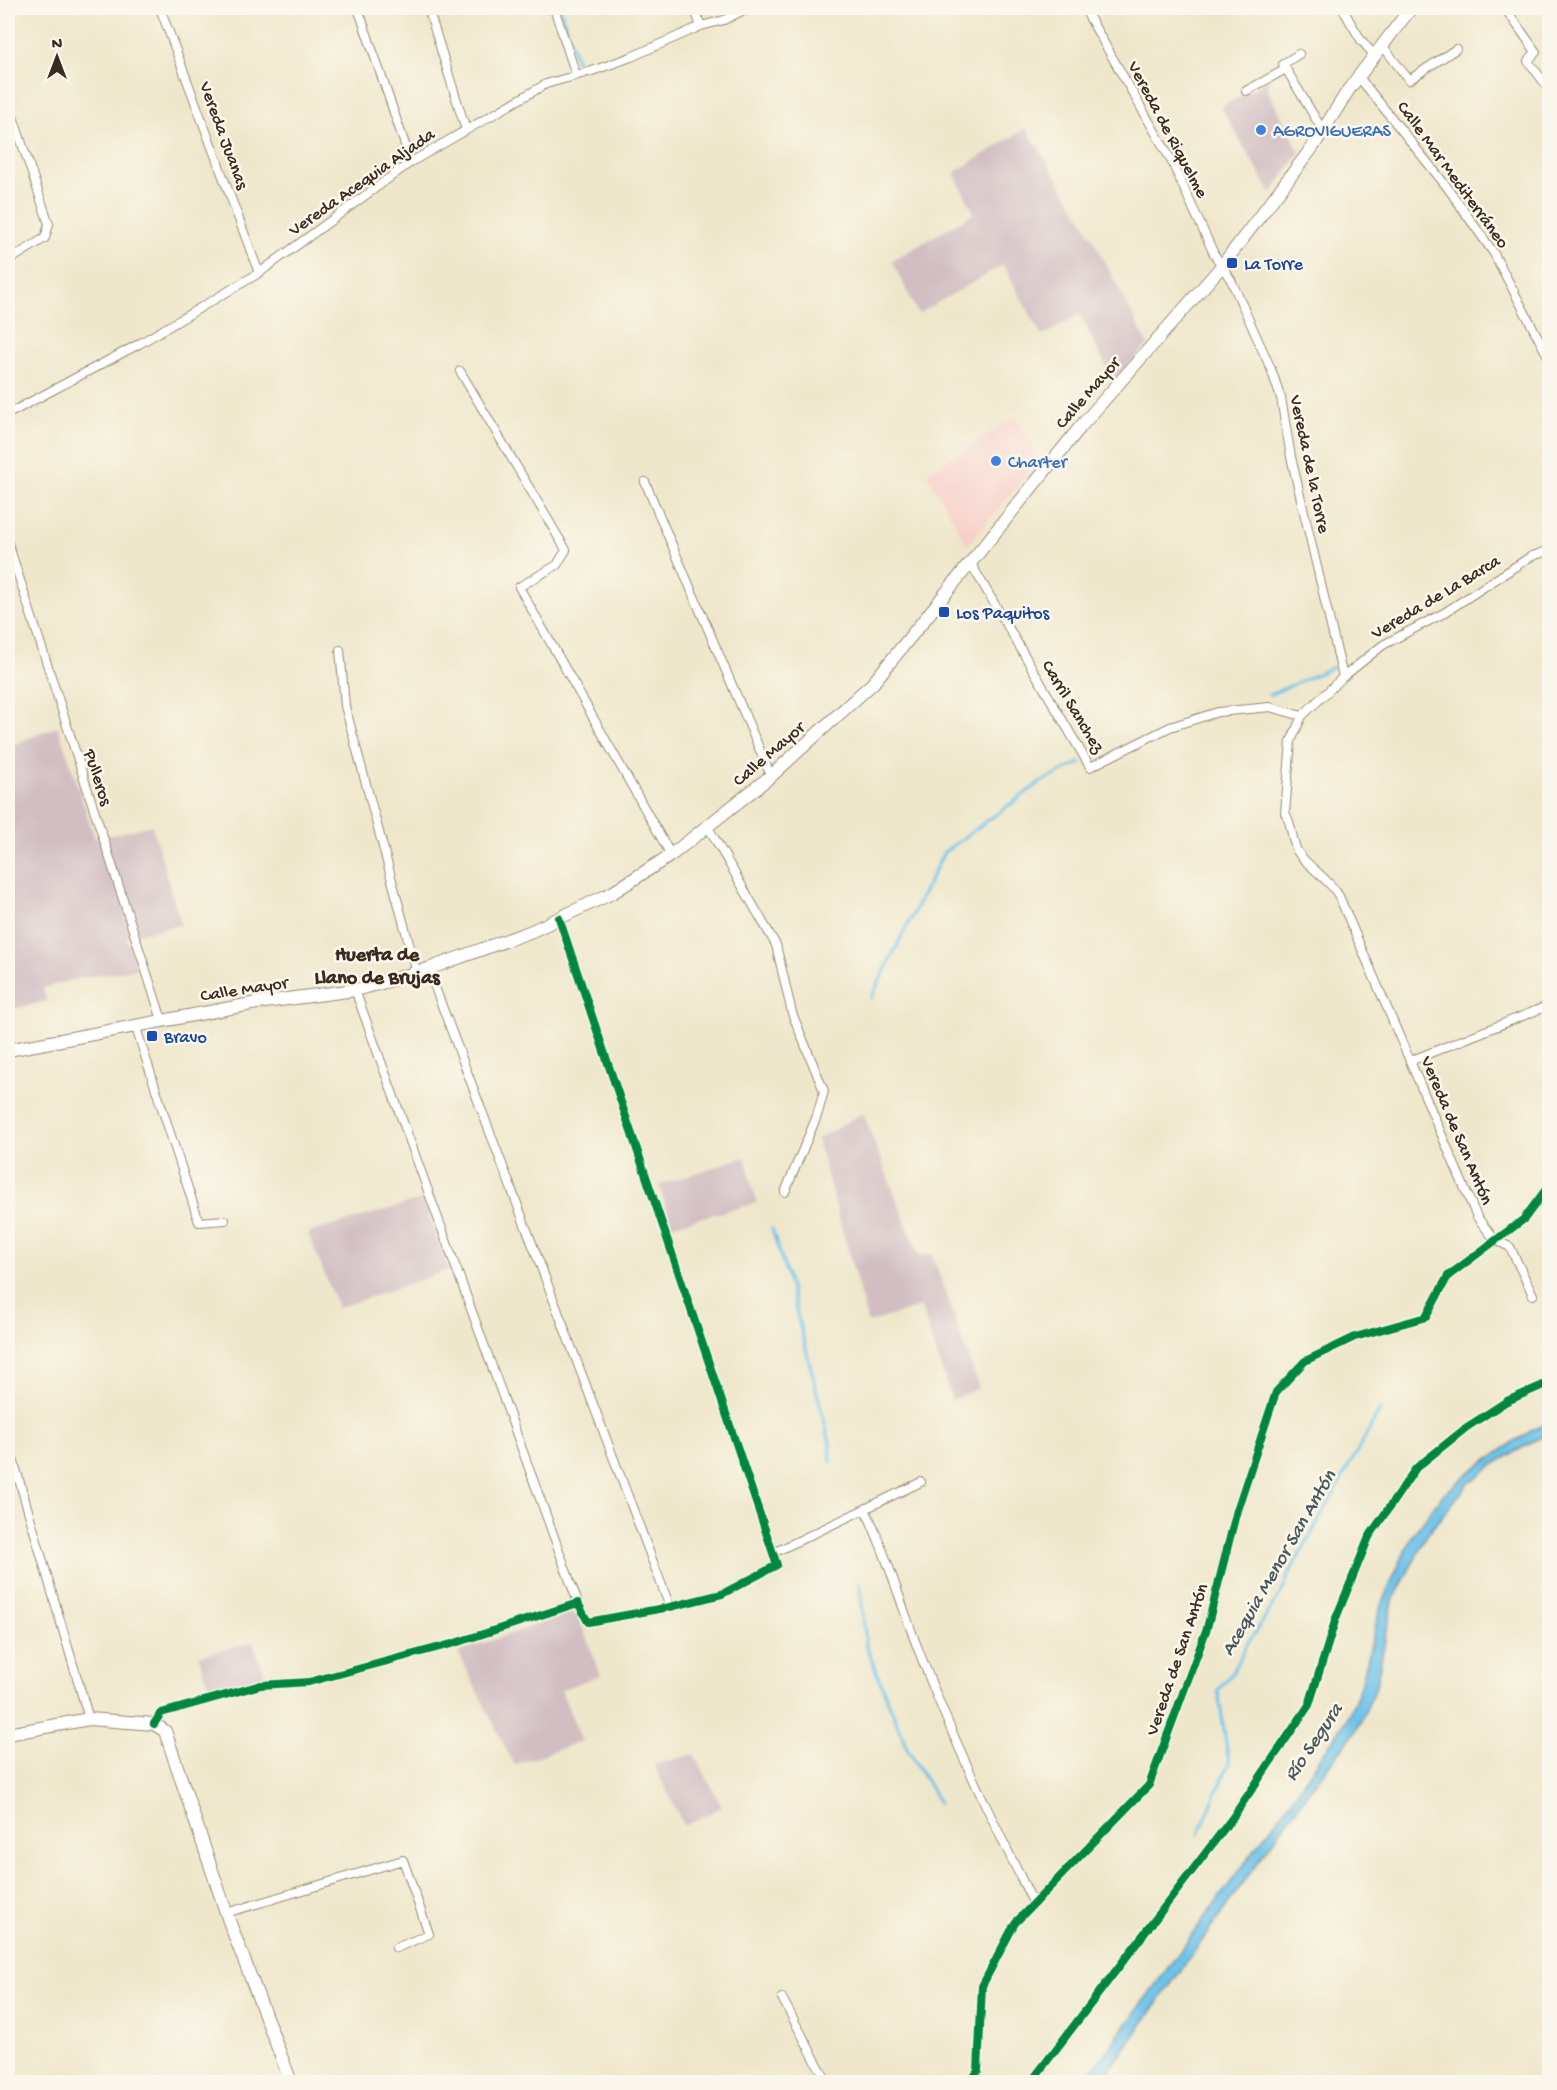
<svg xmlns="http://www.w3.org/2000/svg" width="1557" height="2090" font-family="'Gochi Hand',sans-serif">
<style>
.built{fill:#f7d0ca}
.industrial{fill:#d2bec2}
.water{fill:#6dc3ea;stroke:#547684;stroke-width:1.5}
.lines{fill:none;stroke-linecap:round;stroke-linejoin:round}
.stream{stroke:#6dc3ea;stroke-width:3}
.street-casing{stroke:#958874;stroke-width:10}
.secondary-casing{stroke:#958874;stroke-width:14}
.street{stroke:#fff;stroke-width:8}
.secondary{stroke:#fff;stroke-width:12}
.cycleway-casing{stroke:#fbf7ec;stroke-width:11}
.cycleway{stroke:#00873e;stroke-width:8}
.shop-dot{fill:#3f7fe0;stroke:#fbf7ec;stroke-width:2}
.transit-dot{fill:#1a4fb4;stroke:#fbf7ec;stroke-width:2}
.labels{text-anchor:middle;stroke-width:5;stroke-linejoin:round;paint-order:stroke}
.street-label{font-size:18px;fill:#3b2a1e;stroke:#fbf7ec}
.shop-label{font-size:18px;fill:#366cbe;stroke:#fbf7ec;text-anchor:start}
.transit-label{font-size:18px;fill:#164399;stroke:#fbf7ec;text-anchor:start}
.neighbourhood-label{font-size:20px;font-weight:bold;fill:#3b2a1e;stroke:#fbf7ec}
.water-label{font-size:20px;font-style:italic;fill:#4a585b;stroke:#fbf7ec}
</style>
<rect width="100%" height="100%" fill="#fbf7ec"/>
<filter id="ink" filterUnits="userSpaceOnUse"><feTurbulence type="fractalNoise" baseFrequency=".0167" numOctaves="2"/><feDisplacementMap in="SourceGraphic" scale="12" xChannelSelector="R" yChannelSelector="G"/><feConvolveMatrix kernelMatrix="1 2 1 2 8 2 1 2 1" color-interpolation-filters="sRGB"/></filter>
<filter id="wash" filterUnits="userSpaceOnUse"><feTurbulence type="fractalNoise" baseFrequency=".008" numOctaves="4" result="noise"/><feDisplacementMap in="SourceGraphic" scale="24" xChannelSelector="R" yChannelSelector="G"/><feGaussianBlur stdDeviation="1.35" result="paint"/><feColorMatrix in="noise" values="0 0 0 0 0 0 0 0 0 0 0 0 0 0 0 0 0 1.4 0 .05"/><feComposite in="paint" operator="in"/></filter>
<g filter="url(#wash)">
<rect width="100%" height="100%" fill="#efe7cb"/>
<path class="built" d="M 1015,417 L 1040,458 L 967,546 L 927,473 Z"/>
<path class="industrial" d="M 1270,79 L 1267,89 L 1300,152 L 1271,194 L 1221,107 Z
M 1026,128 L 1083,220 L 1148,345 L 1113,381 L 1080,314 L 1042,336 L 1003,265 L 918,314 L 892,261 L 974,213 L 954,173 Z
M 58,726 L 95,839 L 152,825 L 181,925 L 126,936 L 137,969 L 80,978 L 43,988 L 47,1001 L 9,1010 L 14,1038 L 8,1040 L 8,747 Z
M 863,1113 L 919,1256 L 932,1254 L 979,1388 L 952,1400 L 921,1307 L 868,1323 L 817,1139 Z
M 745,1157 L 757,1203 L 672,1225 L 659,1185 Z
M 423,1199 L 449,1270 L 338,1308 L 308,1233 Z
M 571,1613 L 578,1616 L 601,1675 L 561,1690 L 582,1741 L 514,1765 L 458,1652 Z
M 253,1642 L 265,1677 L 211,1693 L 199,1656 Z
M 694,1754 L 722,1807 L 684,1826 L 654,1765 Z"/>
<path class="water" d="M 1549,1423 L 1549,1435 L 1537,1439 L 1491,1466 L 1468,1484 L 1428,1533 L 1393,1601 L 1375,1690 L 1357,1729 L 1306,1795 L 1101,2082 L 1084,2082 L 1292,1799 L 1346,1721 L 1361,1686 L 1381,1605 L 1412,1536 L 1429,1513 L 1441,1497 L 1473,1469 L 1534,1429 Z"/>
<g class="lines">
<path class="stream" d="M 560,8 L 579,69
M 1269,695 L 1333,667
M 871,998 L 944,852 L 1041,782 L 1080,763
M 772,1229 L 788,1279 L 830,1443 L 831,1462
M 860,1583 L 866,1646 L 907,1748 L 939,1803
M 1199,1834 L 1229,1763 L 1218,1690 L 1232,1673 L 1246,1646 L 1283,1590 L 1289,1574 L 1380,1410"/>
</g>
</g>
<g filter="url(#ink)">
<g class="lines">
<defs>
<path id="street" d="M 160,8 L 259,273
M 358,8 L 411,162
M 428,8 L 466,130
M 554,8 L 576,75
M 694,8 L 701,26
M 1084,8 L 1170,158 L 1214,254 L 1231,280 L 1271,369 L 1281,398 L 1291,457 L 1343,677
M 1342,8 L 1361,40 L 1374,55
M 1505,8 L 1536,52 L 1528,61 L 1550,90
M 1382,45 L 1409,80 L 1456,49
M 1299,54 L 1283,64 L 1323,131
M 1358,76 L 1447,187 L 1493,252 L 1550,360
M 1246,91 L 1286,69
M 8,102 L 49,224 L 45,238 L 8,261
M 460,371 L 566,550 L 557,565 L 519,587 L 671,855
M 8,414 L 139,344 L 259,273 L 411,162 L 546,84 L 592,71 L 631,57 L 701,26 L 724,20 L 748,8
M 645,482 L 771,776
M 8,543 L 162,1020
M 970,562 L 1090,767 L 1170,727 L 1218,712 L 1270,707 L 1302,716
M 340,650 L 345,706 L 417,973
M 708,827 L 776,945 L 792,1013 L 824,1091 L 817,1116 L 785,1192
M 428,969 L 670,1607
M 355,990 L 578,1603
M 135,1025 L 199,1222 L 225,1220
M 1410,1061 L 1550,1005
M 1533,1295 L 1510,1247 L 1495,1240 L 1477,1217 L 1339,896 C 1329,879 1311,869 1299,854 C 1291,843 1293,825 1285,813 L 1291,741 L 1302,716 L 1343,677 L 1383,645 L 1444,613 L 1530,557 L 1550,550
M 8,1442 L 89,1719
M 865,1509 C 888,1556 901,1606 920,1654 C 953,1740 993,1822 1034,1904
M 773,1553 L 921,1482
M 154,1724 L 161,1713 L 261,1685 L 309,1682 L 455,1643 L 578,1603 L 588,1622 L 670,1607 L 722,1594 L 777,1565 L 559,918
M 226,1913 L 403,1860 L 429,1934 L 396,1948
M 782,1998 L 827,2082
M 970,2082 L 978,2071 L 982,1986 L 1015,1923 L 1149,1785 L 1207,1628 L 1237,1510 L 1276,1392 L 1305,1361 L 1355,1337 L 1426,1317 L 1448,1276 L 1524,1219 L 1550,1184"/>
<path id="secondary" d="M 8,1050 L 257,1003 L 355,990 L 378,984 L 428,969 L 532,931 L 612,893 L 671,855 L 771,776 L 873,683 L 1082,425 L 1221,267 L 1312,148 L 1349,89 L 1411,8
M 8,1734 L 89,1719 L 154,1724 L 165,1731 L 229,1921 L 291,2082"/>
</defs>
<use href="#street" class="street-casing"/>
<use href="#secondary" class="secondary-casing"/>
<use href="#street" class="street"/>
<use href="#secondary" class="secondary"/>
<defs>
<path id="cycleway" d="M 154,1724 L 161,1713 L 261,1685 L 309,1682 L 455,1643 L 578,1603 L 588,1622 L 670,1607 L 722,1594 L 777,1565 L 559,918
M 970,2082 L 978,2071 L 982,1986 L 1015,1923 L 1149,1785 L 1207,1628 L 1237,1510 L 1276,1392 L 1305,1361 L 1355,1337 L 1426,1317 L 1448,1276 L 1524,1219 L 1550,1184
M 1031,2082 L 1233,1817 L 1309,1705 L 1336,1618 L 1369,1537 L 1416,1468 L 1467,1427 L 1507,1401 L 1550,1382"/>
</defs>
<use href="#cycleway" class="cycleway-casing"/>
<use href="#cycleway" class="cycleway"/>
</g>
</g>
<g class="shop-dot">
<circle cx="1261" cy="130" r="6"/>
<circle cx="996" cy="461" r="6"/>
</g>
<g class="transit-dot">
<rect x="1226" y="257" width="12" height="12" rx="3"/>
<rect x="938" y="606" width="12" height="12" rx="3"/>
<rect x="146" y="1030" width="12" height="12" rx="3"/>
</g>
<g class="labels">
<g class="street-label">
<text transform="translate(1169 129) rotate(62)" y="6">Vereda de Riquelme</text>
<text transform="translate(225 135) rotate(70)" y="6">Vereda Juanas</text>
<text transform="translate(1454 174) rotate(54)" y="6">Calle Mar Mediterráneo</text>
<text transform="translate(361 181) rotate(-35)" y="6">Vereda Acequia Aljada</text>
<text transform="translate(1087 392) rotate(-49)" y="6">Calle Mayor</text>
<text transform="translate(1311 464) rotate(78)" y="6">Vereda de la Torre</text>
<text transform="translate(1435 596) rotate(-31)" y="6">Vereda de La Barca</text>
<text transform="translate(1074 706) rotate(59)" y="6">Carril Sanchez</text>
<text transform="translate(768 753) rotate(-41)" y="6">Calle Mayor</text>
<text transform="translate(99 777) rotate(72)" y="6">Pulleros</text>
<text transform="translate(244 988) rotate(-9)" y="6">Calle Mayor</text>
<text transform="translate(1458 1130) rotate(67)" y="6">Vereda de San Antón</text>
<text transform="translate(1176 1659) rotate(-71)" y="6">Vereda de San Antón</text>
</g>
<g class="shop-label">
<text x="1273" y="136">AGROVIGUERAS</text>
<text x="1008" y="467">Charter</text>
</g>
<g class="transit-label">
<text x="1244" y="269">La Torre</text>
<text x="956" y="618">Los Paquitos</text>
<text x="164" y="1042">Bravo</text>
</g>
<g class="neighbourhood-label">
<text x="377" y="960">Huerta de<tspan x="377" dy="23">Llano de Brujas</tspan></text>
</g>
<g class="water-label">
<text transform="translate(1277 1562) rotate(-60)" y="7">Acequia Menor San Antón</text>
<text transform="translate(1312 1741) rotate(-56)" y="7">Río Segura</text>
</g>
</g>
<rect width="1557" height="2090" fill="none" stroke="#fbf7ec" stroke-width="30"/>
<g transform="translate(57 57)" stroke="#fbf7ec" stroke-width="4.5" paint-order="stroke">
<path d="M0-4.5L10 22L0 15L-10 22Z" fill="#3b2a1e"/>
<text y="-9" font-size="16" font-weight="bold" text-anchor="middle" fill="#3b2a1e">N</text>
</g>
</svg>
